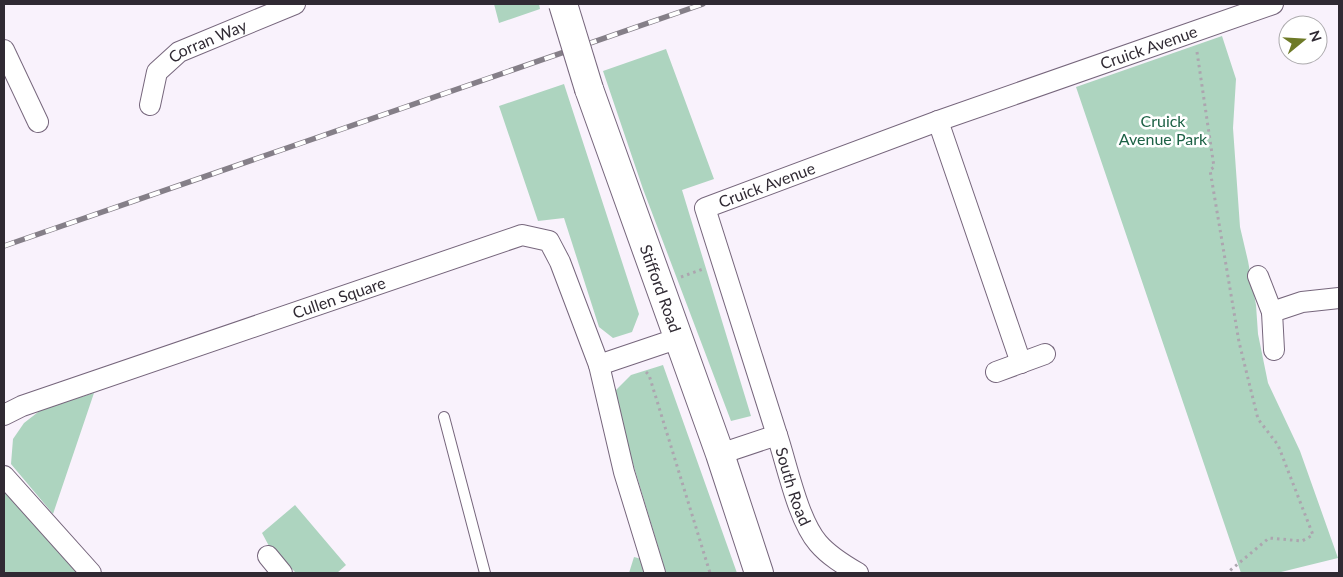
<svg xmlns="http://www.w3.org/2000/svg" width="1343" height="577" font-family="Lato,sans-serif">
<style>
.green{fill:#add4bf}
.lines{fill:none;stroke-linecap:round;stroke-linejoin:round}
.lane-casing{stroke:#76667c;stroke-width:12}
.street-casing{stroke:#76667c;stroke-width:22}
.secondary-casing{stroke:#76667c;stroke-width:30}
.path{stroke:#aca5af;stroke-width:3;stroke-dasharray:2.5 4;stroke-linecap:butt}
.lane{stroke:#fff;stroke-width:10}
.street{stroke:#fff;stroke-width:20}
.secondary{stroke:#fff;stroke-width:28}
.rail-casing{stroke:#857f88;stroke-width:5.5}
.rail{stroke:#fff;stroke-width:4;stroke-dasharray:11;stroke-linecap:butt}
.secondary-bridge-casing{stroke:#76667c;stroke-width:30;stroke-linecap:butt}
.secondary-bridge{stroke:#fff;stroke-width:28}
.labels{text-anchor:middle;stroke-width:5;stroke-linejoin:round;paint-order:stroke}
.street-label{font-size:16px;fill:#302a33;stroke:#fff}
.park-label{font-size:16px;fill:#1d6246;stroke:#fff}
</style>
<rect width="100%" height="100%" fill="#f9f2fc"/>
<path class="green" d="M 494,4 L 539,4 L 540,9 L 499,23 Z
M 1222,36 L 1236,79 L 1233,128 L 1240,227 L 1248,261 L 1256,305 L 1258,334 L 1268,383 L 1300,451 L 1338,558 L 1277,573 L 1241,573 L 1076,87 Z
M 666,49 L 714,179 L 682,190 L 751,416 L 731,421 L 643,189 L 603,71 Z
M 564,84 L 639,314 L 632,332 L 613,338 L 599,327 L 564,218 L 538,221 L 499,106 Z
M 663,365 L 737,573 L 666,573 L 612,394 L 631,375 Z
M 94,393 L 53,514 L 11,464 L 13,439 L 24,423 L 42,409 Z
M 4,476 L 89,573 L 4,573 Z
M 295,505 L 346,565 L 337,573 L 296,573 L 269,546 L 262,533 Z
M 634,557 L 646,560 L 649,573 L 629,573 Z"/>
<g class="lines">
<defs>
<path id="lane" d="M 444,417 L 485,573"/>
<g id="street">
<path d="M 4,50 L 38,122"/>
<path id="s1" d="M 150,105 L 157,72 L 179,52 L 295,4"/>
<path d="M 938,121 L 1021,363"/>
<path d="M 1258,276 L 1272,312"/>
<path d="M 1274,350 L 1272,312 L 1302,302 L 1339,298"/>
<path d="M 599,365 L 624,472 L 655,573"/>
<path d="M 996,372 L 1045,354"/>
<path id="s2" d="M 4,415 L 22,406 L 522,235 L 549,241 L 560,262 L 599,365 L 679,338"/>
<path id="s3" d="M 777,435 L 705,208 L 938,121 L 1273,4"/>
<path id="s4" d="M 720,454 L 777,435 C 787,465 798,520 818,543 C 829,556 844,565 858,573"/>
<path d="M 4,476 L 91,573"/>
<path d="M 268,556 L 282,573"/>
</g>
<g id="secondary">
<path id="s5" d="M 589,89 L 720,454 L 759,573"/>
</g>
</defs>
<use href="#lane" class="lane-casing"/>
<use href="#street" class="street-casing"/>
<use href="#secondary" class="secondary-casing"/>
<path class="path" d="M 1197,52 L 1214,167 L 1210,170 L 1239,342 L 1258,419 L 1278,445 L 1313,535 L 1302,541 L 1269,538 L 1227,573
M 681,277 L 703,269
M 646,372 L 649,375 L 710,573"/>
<use href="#lane" class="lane"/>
<use href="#street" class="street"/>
<use href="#secondary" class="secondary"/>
<defs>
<path id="rail" d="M 4,246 L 703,4"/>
</defs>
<use href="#rail" class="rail-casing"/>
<use href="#rail" class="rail"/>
<defs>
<path id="secondary-bridge" d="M 563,4 L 589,89"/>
</defs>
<use href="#secondary-bridge" class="secondary-bridge-casing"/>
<use href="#secondary-bridge" class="secondary-bridge"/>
</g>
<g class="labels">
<g class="street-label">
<text dy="6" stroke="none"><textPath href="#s1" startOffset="94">Corran Way</textPath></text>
<text dy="6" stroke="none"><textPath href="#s3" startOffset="710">Cruick Avenue</textPath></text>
<text dy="6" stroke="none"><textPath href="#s3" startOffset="304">Cruick Avenue</textPath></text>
<text dy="6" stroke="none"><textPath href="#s5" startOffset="212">Stifford Road</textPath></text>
<text dy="6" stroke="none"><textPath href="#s2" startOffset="355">Cullen Square</textPath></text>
<text dy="6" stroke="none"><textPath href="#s4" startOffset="114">South Road</textPath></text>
</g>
<g class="park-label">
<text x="1163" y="127">Cruick<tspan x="1163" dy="18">Avenue Park</tspan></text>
</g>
</g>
<rect width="1343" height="577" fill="none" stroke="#302a33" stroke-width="10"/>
<g transform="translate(1303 40) rotate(72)"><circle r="24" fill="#ffffff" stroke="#acaaad"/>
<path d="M0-4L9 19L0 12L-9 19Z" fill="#6e7a27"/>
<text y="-8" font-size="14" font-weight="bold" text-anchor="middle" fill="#302a33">N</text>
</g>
</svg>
